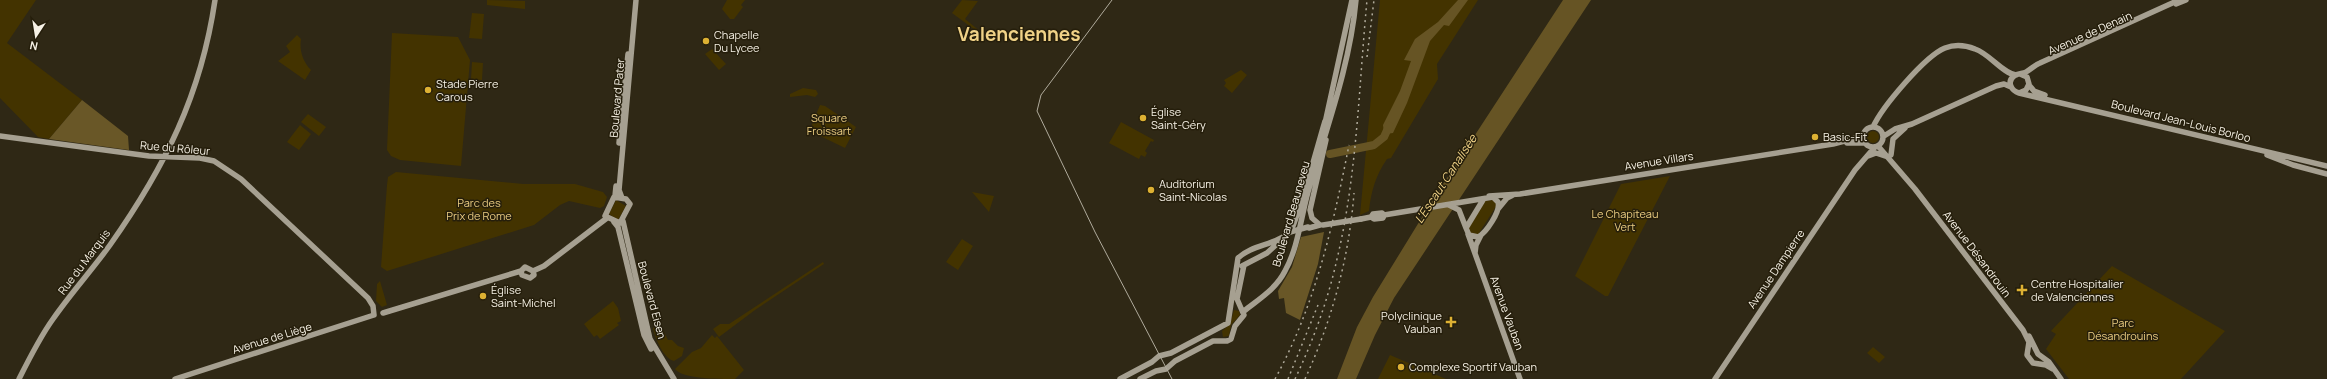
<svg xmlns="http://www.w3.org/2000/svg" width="2327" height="379" font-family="Manrope,sans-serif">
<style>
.green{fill:#433300}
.forest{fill:#695727}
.water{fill:#665424}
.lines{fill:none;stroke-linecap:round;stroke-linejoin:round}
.river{stroke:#665424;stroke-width:8}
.secondary{stroke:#a6a091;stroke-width:5.5}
.tram{stroke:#b0ab9c;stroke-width:1}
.rail{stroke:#b0ab9c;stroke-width:1.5;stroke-dasharray:2 4;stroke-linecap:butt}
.secondary-bridge{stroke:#a6a091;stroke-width:5.5}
.poi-dot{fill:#ddb133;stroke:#251e0b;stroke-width:1.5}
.labels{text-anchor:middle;stroke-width:3;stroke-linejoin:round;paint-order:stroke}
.street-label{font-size:11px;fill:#f6f1e5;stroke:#251e0b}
.poi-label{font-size:11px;fill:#f6f1e5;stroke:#251e0b;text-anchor:start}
.park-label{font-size:11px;fill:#eacc81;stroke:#251e0b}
.water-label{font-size:12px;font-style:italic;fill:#f2d488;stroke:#251e0b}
.town-label{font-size:19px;font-weight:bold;fill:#f0d287;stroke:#251e0b}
</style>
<rect width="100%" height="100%" fill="#2f2815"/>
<path class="green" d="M 0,0 L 36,0 L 7,43 L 82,100 L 49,139 L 38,137 L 0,98 Z
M 487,0 L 525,1 L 525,9 L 487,5 Z
M 727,0 L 745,0 L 741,5 L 743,7 L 734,19 L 730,19 L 722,9 Z
M 962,0 L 978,1 L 965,19 L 981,32 L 975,30 L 952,13 Z
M 1380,0 L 1478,0 L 1437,64 L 1438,79 L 1391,158 L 1387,159 C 1376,175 1371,191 1369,211 L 1360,215 Z
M 472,13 L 484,14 L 482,39 L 469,38 Z
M 392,33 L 458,37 L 470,60 L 461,166 L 400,160 L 391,156 L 387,150 Z
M 297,35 L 301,39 C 299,50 303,62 311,70 L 305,80 L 278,61 L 290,52 L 286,46 Z
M 712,49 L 726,64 L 719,70 L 705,54 Z
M 472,62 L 483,63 L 482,80 L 471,79 Z
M 1241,70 L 1247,75 L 1232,93 L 1224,86 L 1226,83 L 1224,80 Z
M 803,88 L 816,90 L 818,94 L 815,97 L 807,95 L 790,97 L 790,94 Z
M 820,105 L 825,106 L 856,127 L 845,148 L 812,132 L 811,127 Z
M 308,114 L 326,127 L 319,136 L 301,122 Z
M 1121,122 L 1154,140 L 1153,142 L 1151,141 L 1145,151 L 1147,153 L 1145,157 L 1141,155 L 1139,159 L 1109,143 Z
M 300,125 L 311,134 L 299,150 L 287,142 Z
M1867 137a6 6 0 1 1 12 0a6 6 0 1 1-12 0Z
M 396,172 L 523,184 L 575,184 L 603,192 L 607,197 L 604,206 L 600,208 L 569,201 L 560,205 L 534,225 L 387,271 L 381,267 L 387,185 L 388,177 Z
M 1670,176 L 1608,296 L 1605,296 L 1575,276 L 1621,184 Z
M 972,192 L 994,196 L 989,212 Z
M 616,200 L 626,206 L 618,220 L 609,214 Z
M 1493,200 L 1497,205 L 1479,233 L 1478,235 L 1470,233 L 1468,229 L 1485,201 Z
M 962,239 L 973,246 L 958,270 L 946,262 Z
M 823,262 L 824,264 L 755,310 L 719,337 L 713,329 L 720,324 L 729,324 Z
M 2112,266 L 2225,331 L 2181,379 L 2069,379 L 2046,349 L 2056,334 L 2051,331 Z
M 380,281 L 387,305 L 382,307 L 376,301 L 377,284 Z
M 613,301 L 618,308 L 621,321 L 617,323 L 619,325 L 600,339 L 597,335 L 594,337 L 584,324 Z
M 1234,310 L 1239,311 L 1240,315 L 1231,325 L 1229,336 L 1223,337 L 1222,331 L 1230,324 Z
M 661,326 L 668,340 L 672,340 L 678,346 L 684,348 L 682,356 L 674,361 C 663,358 655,338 653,328 Z
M 712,335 L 715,338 L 717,336 L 744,370 L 735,379 C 719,379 682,379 675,369 L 692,352 L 701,348 Z
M 1873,347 L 1885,357 L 1879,363 L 1867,353 Z
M 1390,355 L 1446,379 L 1378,379 Z"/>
<path class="forest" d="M 82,100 L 128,136 L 129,150 L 49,139 Z
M 1324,232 L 1318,264 L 1300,320 L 1286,313 L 1284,298 L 1279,299 L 1278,291 L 1292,267 L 1301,237 Z"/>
<path class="water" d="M 1458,0 L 1468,0 L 1449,26 L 1444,25 L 1430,41 L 1407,103 L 1393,133 L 1386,134 L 1374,149 L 1366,150 L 1367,143 L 1377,141 L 1384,133 L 1383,125 L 1400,91 L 1411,61 L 1404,60 L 1415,39 L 1438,22 Z
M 1563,0 L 1591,0 L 1394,298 L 1375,335 L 1356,379 L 1337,379 L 1357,327 L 1373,297 L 1432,201 Z"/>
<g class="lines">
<path class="river" d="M 1330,154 L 1374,145 L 1384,137 L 1389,126"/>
<path class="secondary" d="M 2176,4 L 2186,0
M 2020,74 L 2027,77 L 2029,84 L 2026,90 L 2019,93 C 2012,91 2006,82 2014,76 C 2018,73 2023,74 2026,72 C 2031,69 2035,65 2040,63 L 2179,0
M 2029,85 L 2034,91 L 2045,95
M 2019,93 L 2327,166
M 1325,123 L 1352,0
M1863 137a10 10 0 1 1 20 0a10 10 0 1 1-20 0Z
M 1873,127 C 1882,107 1925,56 1945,48 C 1955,44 1965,45 1975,49 C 1990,54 2002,73 2016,75
M 0,136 L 149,156 L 200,158 L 214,161 L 241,179 L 368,298 L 373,306 L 374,315
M 1884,136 L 1895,129 L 1912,124 L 1996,86 L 2004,84 L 2011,87
M 619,143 L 628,54
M 1847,143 L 1865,143
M 1878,146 L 1915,189 L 2023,330 L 2029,342 L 2027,355 L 2033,363 L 2046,365 L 2053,369
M 1891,155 L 1893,139 L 1905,128
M 2267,155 L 2293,165 L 2327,174
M 1868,156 L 1876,153 L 1888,157
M 615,196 L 616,186
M 1489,196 L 1520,194 L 1833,144 L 1856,138 L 1863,134
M 614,197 L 626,199 L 630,204 L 620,223 L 605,216 Z
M 622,198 L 619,190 L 636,0
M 1449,205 L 1459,210 L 1466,228
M 1498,209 L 1507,198 L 1513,195
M 1384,215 L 1493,197 L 1498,202 C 1501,211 1486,233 1478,237 L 1469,235 L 1466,228 L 1483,200
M 1361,219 L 1371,217 L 1374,219 L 1383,218 L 1384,215 L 1382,213 L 1373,214 L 1371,217
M 623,221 L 650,339 L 674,379
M 614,222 L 618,227 L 644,335 L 651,349
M 1320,225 L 1312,218 L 1310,210 L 1326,140
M 1309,228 L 1320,225
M 1468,234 L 1520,379
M 1475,253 L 1476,245 L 1481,235
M 1242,266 L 1267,253 L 1278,243
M 521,271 L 522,275 L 530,278 L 534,275 L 533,271
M 521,271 L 525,267 L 533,271
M 533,271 L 544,266 L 607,218
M 1244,311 C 1259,299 1276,289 1285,271 C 1298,248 1301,217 1308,192 C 1326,129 1350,66 1356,0
M 383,313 L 521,271
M 2029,336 L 2038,354 L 2049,362 L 2061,379
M 19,379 C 29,359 40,337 53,319 C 71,293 92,270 110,245 C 165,167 201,95 215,0
M 175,379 L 374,315
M 1120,379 L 1152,362 L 1159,356 L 1171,353 L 1228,323 L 1238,258 C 1253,244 1274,246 1290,232 C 1296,227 1320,137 1325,121
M 1140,379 L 1156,371 L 1166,369 L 1175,361 L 1213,341 L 1227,341 L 1231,339 L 1235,326 L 1244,315 L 1237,299 L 1244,265
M 1715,379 L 1855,170 L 1874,148"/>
<path class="tram" d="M 1112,0 L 1041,95 L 1037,111 L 1095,232 L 1172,379"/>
<path class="rail" d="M 1367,57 L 1374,0
M 1275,379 C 1315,306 1333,226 1349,145
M 1288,379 L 1318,305
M 1295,379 C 1313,341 1328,300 1337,259 C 1357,176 1359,85 1367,0
M 1305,379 C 1332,320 1349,258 1354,193"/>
<path class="secondary-bridge" d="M 1323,225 L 1361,219
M 1290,232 L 1308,227"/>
</g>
<g class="poi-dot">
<circle cx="706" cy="41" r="4"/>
<circle cx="428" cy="90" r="4"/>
<circle cx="1143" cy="118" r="4"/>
<circle cx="1815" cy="137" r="4"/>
<circle cx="1151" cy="190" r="4"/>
<path d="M2020 284h4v4h4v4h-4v4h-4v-4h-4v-4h4z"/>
<circle cx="483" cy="296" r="4"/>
<path d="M1449 316h4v4h4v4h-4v4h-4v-4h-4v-4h4z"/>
<circle cx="1401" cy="367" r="4"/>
</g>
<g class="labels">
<g class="street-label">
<text transform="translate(2090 33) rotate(-24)" y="4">Avenue de Denain</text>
<text transform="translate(617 98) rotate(-85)" y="4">Boulevard Pater</text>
<text transform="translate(2181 121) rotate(14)" y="4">Boulevard Jean-Louis Borloo</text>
<text transform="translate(175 148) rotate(5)" y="4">Rue du Rôleur</text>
<text transform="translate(1659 161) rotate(-9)" y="4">Avenue Villars</text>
<text transform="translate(1291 214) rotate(-74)" y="4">Boulevard Beauneveu</text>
<text transform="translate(1977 254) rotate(53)" y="4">Avenue Désandrouin</text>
<text transform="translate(84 262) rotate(-53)" y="4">Rue du Marquis</text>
<text transform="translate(1776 269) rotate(-56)" y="4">Avenue Dampierre</text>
<text transform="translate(652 300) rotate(75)" y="4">Boulevard Eisen</text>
<text transform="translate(1507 313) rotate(70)" y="4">Avenue Vauban</text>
<text transform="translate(272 338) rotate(-17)" y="4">Avenue de Liège</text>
</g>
<g class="poi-label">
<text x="714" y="39">Chapelle<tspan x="714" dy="13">Du Lycee</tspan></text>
<text x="436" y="88">Stade Pierre<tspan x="436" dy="13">Carous</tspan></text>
<text x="1151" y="116">Église<tspan x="1151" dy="13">Saint-Géry</tspan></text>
<text x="1823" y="141">Basic-Fit</text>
<text x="1159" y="188">Auditorium<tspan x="1159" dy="13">Saint-Nicolas</tspan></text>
<text x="2031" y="288">Centre Hospitalier<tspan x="2031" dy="13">de Valenciennes</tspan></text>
<text x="491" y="294">Église<tspan x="491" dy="13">Saint-Michel</tspan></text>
<text x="1442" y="320" text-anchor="end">Polyclinique<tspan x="1442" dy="13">Vauban</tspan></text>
<text x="1409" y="371">Complexe Sportif Vauban</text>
</g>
<g class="park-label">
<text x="829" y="122">Square<tspan x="829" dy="13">Froissart</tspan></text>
<text x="479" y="207">Parc des<tspan x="479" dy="13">Prix de Rome</tspan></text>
<text x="1625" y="218">Le Chapiteau<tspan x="1625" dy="13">Vert</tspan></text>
<text x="2123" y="327">Parc<tspan x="2123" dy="13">Désandrouins</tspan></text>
</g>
<g class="water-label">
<text transform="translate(1446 179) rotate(-57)" y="4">L'Escaut Canalisée</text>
</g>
<g class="town-label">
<text x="1019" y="41">Valenciennes</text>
</g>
</g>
<g transform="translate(36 36) rotate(192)" stroke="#251e0b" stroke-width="3" paint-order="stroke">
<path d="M0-3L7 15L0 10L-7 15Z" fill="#f6f1e5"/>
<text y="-6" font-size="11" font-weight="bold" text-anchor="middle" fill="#f6f1e5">N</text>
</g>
</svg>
